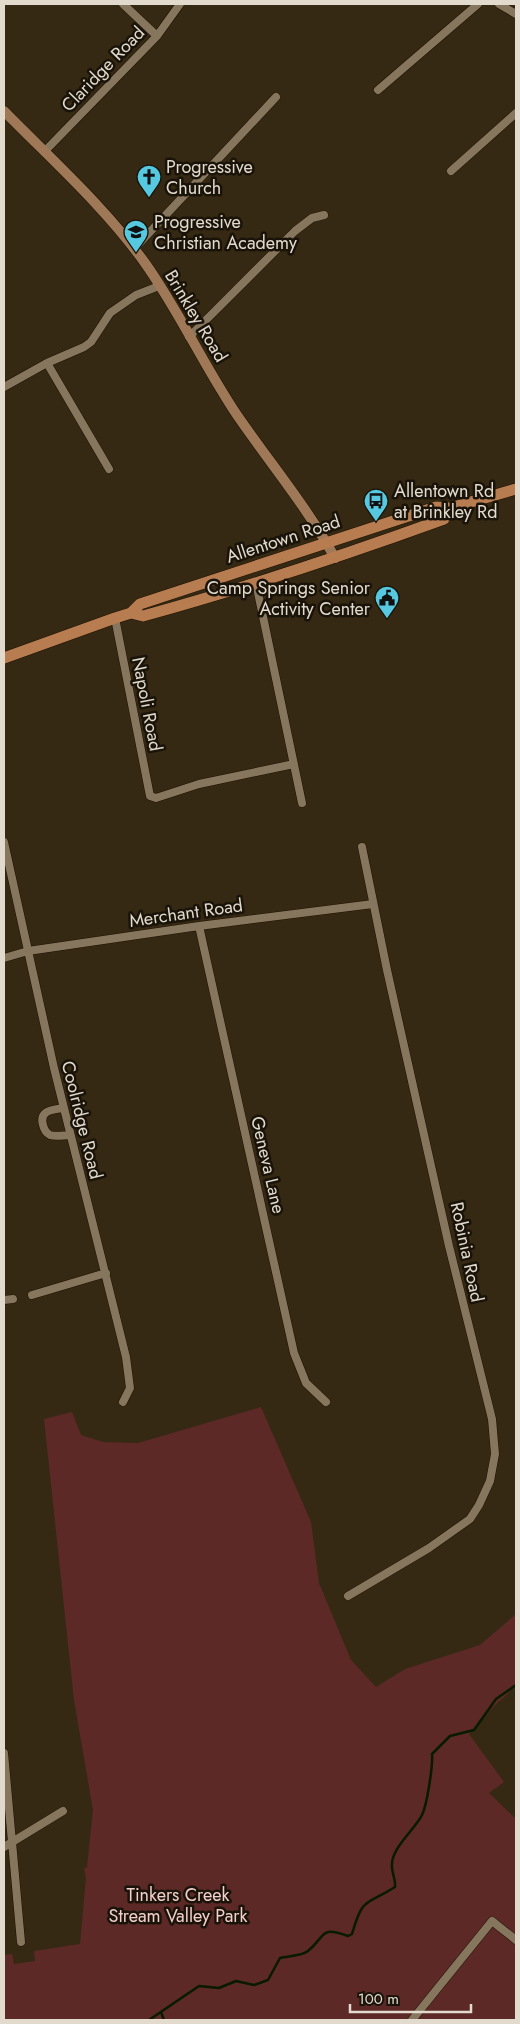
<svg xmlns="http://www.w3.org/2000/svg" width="520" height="2024" font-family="Jost,sans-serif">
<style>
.green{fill:#5c2926}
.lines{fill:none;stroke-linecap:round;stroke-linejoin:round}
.stream{stroke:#081a00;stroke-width:2.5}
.minor-casing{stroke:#1d1100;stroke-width:9}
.secondary-casing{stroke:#1d1100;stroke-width:11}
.primary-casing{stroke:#1d1100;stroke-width:12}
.minor{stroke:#86765e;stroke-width:8}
.secondary{stroke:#9f7957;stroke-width:10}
.primary{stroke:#b87c51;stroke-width:11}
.labels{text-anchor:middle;stroke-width:5;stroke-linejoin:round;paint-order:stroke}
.street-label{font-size:18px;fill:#e2dacd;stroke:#191309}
.poi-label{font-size:18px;fill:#e2dacd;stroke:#191309;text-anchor:start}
.park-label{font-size:18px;fill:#f5cfcb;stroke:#191309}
</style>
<rect width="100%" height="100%" fill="#362913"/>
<path class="green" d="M 261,1407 L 311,1522 L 319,1583 L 351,1660 L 376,1687 L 405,1669 L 480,1645 L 516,1614 L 516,1686 L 494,1706 L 469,1734 L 504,1782 L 489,1793 L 516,1819 L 516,2020 L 4,2020 L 4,1955 L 12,1954 L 14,1964 L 35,1961 L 34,1951 L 80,1944 L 86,1878 L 84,1869 L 87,1867 L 93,1810 L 74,1700 L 44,1419 L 72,1412 L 81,1435 L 103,1442 L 138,1443 Z"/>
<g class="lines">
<path class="stream" d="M 161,2012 L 164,2020
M 149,2020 L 199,1986 L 219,1988 L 236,1981 L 254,1985 L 268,1980 L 280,1958 C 288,1956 302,1956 308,1951 C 327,1935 319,1926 348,1936 L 352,1934 C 363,1896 365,1906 395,1887 C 396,1879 391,1872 392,1864 C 392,1848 415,1829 422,1815 C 427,1805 433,1766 432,1754 L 450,1736 L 474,1730 L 496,1699 L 516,1685"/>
<defs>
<path id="minor" d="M 123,4 L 157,36
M 499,4 L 516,14
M 378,90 L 478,4
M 44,152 L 157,36 L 180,4
M 451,171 L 516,113
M 134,249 L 276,97
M 189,337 L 295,231 L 312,218 L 324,215
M 47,363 L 109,469
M 4,387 L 47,363 L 84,347 L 91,342 L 110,313 L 136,295 L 159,286
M 256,583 L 302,803
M 115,618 L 150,796 L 156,798 L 199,784 L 294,764
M 4,842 L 54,1068 L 126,1357 L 130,1388 L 123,1402
M 199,926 L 294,1353 L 306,1383 L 326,1402
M 4,958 L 28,951 L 199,926 L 373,904
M 63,1108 C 52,1110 39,1110 43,1125 C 44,1129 46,1133 50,1135 C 56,1137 64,1135 70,1135
M 32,1295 L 106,1273
M 4,1300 L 13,1299
M 348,1596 L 429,1548 L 470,1519 L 479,1505 L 490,1481 L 495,1454 L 492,1419 L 449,1246 L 387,970 L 362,847
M 4,1753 L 21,1942
M 4,1847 L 63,1811
M 412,2020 L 492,1921 L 516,1940"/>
<path id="secondary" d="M 4,111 C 52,160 105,207 145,263 C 179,311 204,366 237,415 C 270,463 307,507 335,558"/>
<path id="primary" d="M 131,613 L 140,604 L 436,507 L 450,508 L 516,489
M 4,658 L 115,618 L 131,613 L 143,616 C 245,588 345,555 444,519 L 450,508"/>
</defs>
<use href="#minor" class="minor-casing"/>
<use href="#secondary" class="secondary-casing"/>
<use href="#primary" class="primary-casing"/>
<use href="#minor" class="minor"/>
<use href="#secondary" class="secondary"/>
<use href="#primary" class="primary"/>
</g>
<defs>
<symbol id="church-pin" viewBox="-11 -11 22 30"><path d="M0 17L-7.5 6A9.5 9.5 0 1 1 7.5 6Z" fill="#56c9e1" stroke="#191309"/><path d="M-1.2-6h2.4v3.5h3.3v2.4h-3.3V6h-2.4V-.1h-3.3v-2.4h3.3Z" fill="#111"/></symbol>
<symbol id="school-pin" viewBox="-11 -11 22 30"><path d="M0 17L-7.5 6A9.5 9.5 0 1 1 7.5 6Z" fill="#56c9e1" stroke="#191309"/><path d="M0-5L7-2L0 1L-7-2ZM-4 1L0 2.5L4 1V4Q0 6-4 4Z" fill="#111"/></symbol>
<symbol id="bus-pin" viewBox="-11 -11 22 30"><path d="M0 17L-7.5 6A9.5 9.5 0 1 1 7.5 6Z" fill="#56c9e1" stroke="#191309"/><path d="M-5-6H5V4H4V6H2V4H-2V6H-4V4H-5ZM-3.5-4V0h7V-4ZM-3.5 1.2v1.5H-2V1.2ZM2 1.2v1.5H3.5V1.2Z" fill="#111"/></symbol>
<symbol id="civic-pin" viewBox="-11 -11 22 30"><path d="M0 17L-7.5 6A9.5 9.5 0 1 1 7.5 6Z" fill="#56c9e1" stroke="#191309"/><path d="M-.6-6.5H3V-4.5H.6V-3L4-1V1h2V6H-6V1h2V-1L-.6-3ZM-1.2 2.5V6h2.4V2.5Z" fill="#111"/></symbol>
</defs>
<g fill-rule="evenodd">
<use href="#church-pin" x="135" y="163" width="28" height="38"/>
<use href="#school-pin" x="122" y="218" width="28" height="38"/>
<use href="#bus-pin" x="362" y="487" width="28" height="38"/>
<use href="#civic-pin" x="373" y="584" width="28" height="38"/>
</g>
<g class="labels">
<g class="street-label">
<text transform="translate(103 69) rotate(-46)" y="6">Claridge Road</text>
<text transform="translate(196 316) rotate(59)" y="6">Brinkley Road</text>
<text transform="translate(283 539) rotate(-18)" y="6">Allentown Road</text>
<text transform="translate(147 704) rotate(79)" y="6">Napoli Road</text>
<text transform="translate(186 913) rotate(-8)" y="6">Merchant Road</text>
<text transform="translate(82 1120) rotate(76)" y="6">Coolridge Road</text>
<text transform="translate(268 1165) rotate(77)" y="6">Geneva Lane</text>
<text transform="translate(467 1252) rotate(78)" y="6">Robinia Road</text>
</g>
<g class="poi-label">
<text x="166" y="173">Progressive<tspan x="166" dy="21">Church</tspan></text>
<text x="154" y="228">Progressive<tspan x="154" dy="21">Christian Academy</tspan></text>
<text x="394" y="497">Allentown Rd<tspan x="394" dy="21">at Brinkley Rd</tspan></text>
<text x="370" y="594" text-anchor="end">Camp Springs Senior<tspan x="370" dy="21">Activity Center</tspan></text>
</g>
<g class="park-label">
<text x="178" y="1901">Tinkers Creek<tspan x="178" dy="21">Stream Valley Park</tspan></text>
</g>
</g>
<rect width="520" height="2024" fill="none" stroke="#e2dacd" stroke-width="10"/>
<path d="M350 2004v8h121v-8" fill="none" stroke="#e2dacd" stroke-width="2.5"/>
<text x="358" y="2004" font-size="15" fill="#e2dacd" stroke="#191309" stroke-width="4" paint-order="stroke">100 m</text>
</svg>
